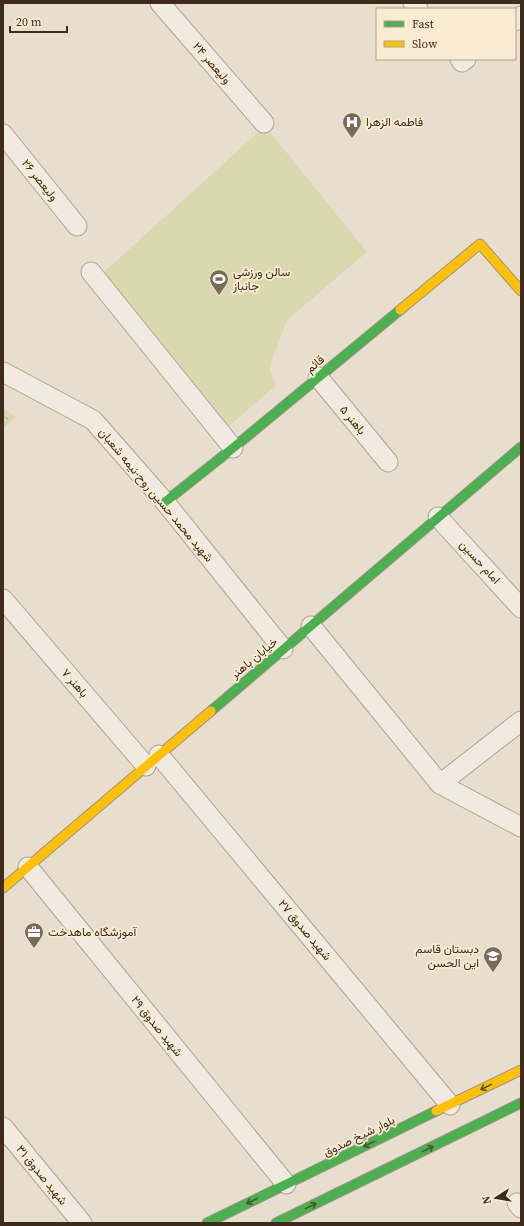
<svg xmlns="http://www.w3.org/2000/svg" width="524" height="1226" font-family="'Source Serif 4',Vazirmatn,serif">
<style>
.forest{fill:url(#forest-crowns)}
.pitch{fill:#dad8ae}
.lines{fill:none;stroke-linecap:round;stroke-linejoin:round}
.street-casing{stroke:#ada396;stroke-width:21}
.fast-casing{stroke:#9d9386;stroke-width:11}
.slow-casing{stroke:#9d9386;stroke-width:11}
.street{stroke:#f0eae0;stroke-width:19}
.fast{stroke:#4caf50;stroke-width:9}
.slow{stroke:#ffc107;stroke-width:9}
.oneway{stroke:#43592e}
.labels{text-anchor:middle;stroke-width:3.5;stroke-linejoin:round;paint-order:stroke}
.street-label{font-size:12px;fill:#3e2b1c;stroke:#faecd3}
.poi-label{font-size:12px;fill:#3e2b1c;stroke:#faecd3;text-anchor:start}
</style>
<defs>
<pattern id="forest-crowns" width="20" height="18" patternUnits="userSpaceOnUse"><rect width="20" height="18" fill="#dad8ae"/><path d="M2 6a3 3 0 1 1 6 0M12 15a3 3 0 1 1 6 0" fill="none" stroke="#bcba95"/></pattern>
</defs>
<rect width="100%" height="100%" fill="#e8decd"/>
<path class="forest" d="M 3,408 L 16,417 L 3,428 Z"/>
<path class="pitch" d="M 265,126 L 367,252 L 287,320 L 269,368 L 276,385 L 229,426 L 104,272 Z"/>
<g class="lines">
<defs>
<path id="street" d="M 160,3 L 264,123
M 413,3 L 418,9
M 515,21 L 521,16
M 460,59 L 462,62 L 466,59
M 3,134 L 77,226
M 91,272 L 233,448
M 3,372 L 93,420 L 165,502 L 283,649
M 318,377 L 388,462
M 438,517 L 521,608
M 3,599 L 146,766
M 311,626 L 440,784 L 521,827
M 159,755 L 450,1105
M 440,784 L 521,721
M 28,867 L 286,1184
M 3,1127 L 82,1223
M 517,1203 L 521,1208"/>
<path id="fast" d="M 165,502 L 233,448 L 400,310
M 211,711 L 521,447
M 207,1223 L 436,1111
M 276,1223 L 521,1103"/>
<path id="slow" d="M 400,310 L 480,244 L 521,291
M 3,888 L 211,711
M 436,1111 L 521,1070"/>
</defs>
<use href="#street" class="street-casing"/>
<use href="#fast" class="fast-casing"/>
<use href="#slow" class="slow-casing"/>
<use href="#street" class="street"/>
<use href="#fast" class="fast"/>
<use href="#slow" class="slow"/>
</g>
<defs><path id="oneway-shaft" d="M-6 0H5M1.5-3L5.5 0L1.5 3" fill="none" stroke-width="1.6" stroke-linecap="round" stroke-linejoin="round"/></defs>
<g class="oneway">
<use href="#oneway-shaft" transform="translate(486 1087) rotate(154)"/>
<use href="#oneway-shaft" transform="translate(369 1144) rotate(154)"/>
<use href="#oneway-shaft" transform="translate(428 1149) rotate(-26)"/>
<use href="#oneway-shaft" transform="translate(252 1201) rotate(154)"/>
<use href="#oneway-shaft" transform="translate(311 1206) rotate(-26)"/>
</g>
<defs>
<symbol id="hospital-pin" viewBox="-11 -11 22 30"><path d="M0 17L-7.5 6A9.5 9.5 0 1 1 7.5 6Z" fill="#7a6a5a" stroke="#faecd3"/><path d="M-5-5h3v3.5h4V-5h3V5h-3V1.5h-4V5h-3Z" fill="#fff"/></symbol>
<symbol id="stadium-pin" viewBox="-11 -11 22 30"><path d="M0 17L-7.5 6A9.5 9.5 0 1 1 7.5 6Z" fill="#7a6a5a" stroke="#faecd3"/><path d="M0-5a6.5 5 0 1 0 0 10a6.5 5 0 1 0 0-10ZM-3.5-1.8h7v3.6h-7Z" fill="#fff"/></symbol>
<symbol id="office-pin" viewBox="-11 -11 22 30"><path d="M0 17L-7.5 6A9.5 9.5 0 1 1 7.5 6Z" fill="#7a6a5a" stroke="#faecd3"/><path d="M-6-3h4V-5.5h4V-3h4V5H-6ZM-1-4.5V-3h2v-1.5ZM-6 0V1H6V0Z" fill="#fff"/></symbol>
<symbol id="school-pin" viewBox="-11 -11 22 30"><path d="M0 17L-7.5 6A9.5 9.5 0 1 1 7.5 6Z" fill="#7a6a5a" stroke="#faecd3"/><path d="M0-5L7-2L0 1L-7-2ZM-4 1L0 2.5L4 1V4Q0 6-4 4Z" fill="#fff"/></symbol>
</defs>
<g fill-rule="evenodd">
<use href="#hospital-pin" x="341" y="111" width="22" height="30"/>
<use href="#stadium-pin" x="208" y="268" width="22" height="30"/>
<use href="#office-pin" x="23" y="921" width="22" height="30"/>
<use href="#school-pin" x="482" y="945" width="22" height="30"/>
</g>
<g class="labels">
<g class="street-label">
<text transform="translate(212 63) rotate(49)" y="4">ولیعصر ۲۴</text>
<text transform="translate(40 180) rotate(51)" y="4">ولیعصر ۲۶</text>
<text transform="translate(315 364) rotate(-40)" y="4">قائم</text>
<text transform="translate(353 420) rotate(51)" y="4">باهنر ۵</text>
<text transform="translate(156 495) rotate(50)" y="4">شهید محمد حسین روح-نیمه شعبان</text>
<text transform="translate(480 562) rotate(48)" y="4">امام حسین</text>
<text transform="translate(254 658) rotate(-40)" y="4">خیابان باهنر</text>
<text transform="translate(75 683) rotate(49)" y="4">باهنر ۷</text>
<text transform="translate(305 930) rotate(50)" y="4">شهید صدوق ۲۷</text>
<text transform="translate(157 1026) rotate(51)" y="4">شهید صدوق ۲۹</text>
<text transform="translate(359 1136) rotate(-26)" y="4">بلوار شیخ صدوق</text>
<text transform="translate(42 1175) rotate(51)" y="4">شهید صدوق ۳۱</text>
</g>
<g class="poi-label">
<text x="366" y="126">فاطمه الزهرا</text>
<text x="233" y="276">سالن ورزشی<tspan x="233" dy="14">جانباز</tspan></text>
<text x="48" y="936">آموزشگاه ماهدخت</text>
<text x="479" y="953" text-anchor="end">دبستان قاسم<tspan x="479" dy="14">این الحسن</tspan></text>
</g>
</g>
<rect width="524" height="1226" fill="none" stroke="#3e2b1c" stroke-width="8"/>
<rect x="376" y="8" width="140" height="52" fill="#faecd3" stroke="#af9f8a"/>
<rect x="384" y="21" width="20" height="6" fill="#4caf50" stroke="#af9f8a"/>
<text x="412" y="28" font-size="12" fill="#3e2b1c">Fast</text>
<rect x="384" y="41" width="20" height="6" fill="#ffc107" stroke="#af9f8a"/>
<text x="412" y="48" font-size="12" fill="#3e2b1c">Slow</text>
<g transform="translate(496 1198) rotate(258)" stroke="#faecd3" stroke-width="3" paint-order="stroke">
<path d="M0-3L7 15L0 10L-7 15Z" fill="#3e2b1c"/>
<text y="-6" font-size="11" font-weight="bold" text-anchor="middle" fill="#3e2b1c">N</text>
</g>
<path d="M10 26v6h57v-6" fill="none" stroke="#3e2b1c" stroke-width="2"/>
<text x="16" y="26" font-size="12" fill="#3e2b1c" stroke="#faecd3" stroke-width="3" paint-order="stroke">20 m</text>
</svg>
